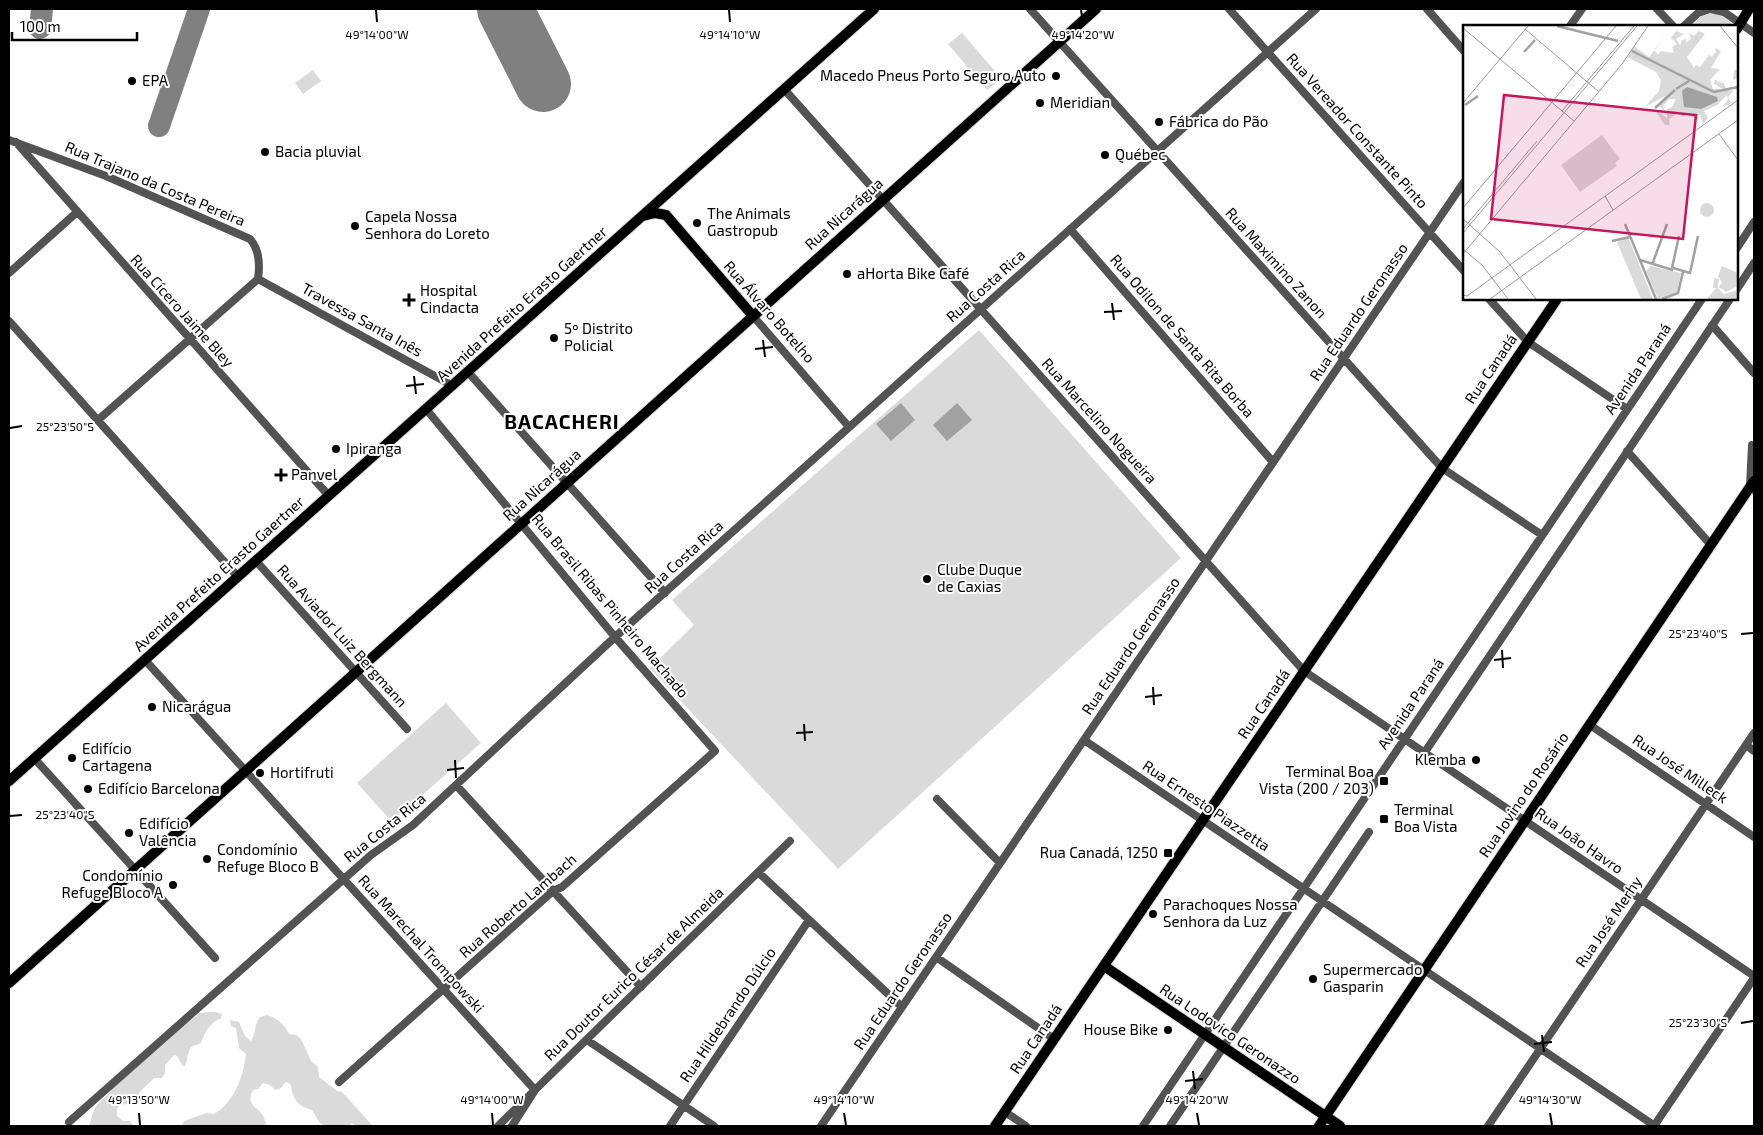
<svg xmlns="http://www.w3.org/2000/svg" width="1763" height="1135" font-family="'Exo 2',sans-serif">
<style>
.green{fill:#dadada}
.water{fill:#a1a1a1}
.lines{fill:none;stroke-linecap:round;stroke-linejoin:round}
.taxiway{stroke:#808080;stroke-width:22}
.runway{stroke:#808080;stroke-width:56}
.major-casing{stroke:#dbdbdb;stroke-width:12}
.minor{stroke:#535353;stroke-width:8}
.major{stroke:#000;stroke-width:10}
.ticks{fill:none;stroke:#000;stroke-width:2}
.poi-dot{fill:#000;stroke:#fff;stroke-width:2}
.labels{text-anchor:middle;stroke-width:4;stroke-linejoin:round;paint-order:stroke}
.poi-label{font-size:15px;fill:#000;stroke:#fff;text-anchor:start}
.street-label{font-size:15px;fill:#000;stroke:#fff}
.district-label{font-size:20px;font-weight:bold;letter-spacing:1px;fill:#000;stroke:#fff}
.inset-river{fill:none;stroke:#a1a1a1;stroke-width:2.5}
.inset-road{fill:none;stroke:#999;stroke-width:1}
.view{fill:#c2185b;fill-opacity:0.15;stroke:#c2185b;stroke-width:2.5}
.inset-edge{fill:none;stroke:#000;stroke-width:2.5}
.ticks-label{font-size:12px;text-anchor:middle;fill:#000;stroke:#fff;stroke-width:4;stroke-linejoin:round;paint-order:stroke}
</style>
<rect width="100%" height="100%" fill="#fff"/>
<path class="green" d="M 1713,13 L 1719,14 L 1732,23 L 1729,26 L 1691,26 L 1702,16 Z
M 962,33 L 1001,78 L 987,90 L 948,44 Z
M 313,70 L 321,81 L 303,94 L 295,83 Z
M 979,330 L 1181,558 L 838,869 L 650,668 L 694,625 L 672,600 Z
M 446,703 L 481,743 L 392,822 L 357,783 Z
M 208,1012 L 216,1012 L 222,1014 L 221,1018 C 209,1024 205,1031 201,1043 C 198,1045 195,1045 193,1046 C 187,1049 188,1061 185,1066 L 182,1065 L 177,1056 L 174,1055 L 165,1065 L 165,1073 L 162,1078 L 154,1078 L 139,1093 L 132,1103 L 120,1105 L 117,1109 L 117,1116 L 123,1121 L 130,1121 L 132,1124 L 132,1126 L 89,1126 C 91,1121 92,1115 94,1110 C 98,1101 108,1097 113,1088 L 183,1026 L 200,1013 Z
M 267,1015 C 276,1017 285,1025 289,1034 L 296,1035 L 301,1039 L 311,1061 L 318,1067 L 319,1077 L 337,1091 L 342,1092 L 373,1126 L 356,1126 L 352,1123 L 349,1126 L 325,1126 L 320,1123 L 312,1110 C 298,1106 292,1099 291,1085 L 287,1082 L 284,1083 C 282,1088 281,1089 275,1090 L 270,1085 L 263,1083 L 258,1089 L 253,1090 C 245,1107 259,1106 264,1118 C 265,1121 266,1123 266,1126 L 182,1126 L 184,1121 L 207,1113 L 214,1114 C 234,1103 244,1075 246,1054 L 239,1048 L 236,1028 L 231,1026 L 230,1020 L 239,1022 L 245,1036 L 251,1041 C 256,1034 254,1024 260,1017 Z"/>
<path class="water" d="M 901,403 L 915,420 L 891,441 L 876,424 Z
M 957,403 L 972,420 L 947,441 L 933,425 Z"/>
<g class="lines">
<path class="taxiway" d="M 40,28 L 42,9
M 159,126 L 199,9"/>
<path class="runway" d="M 505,9 L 543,84"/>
<defs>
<path id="major" d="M 1737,29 L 1749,9
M 643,216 L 655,213 L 666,215 L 753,316
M 9,781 L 874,9
M 1104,966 L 1340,1126
M 9,983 L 1096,9
M 995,1126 L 1557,299
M 1319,1126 L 1754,481"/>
</defs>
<use href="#major" class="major-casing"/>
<path class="minor" d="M 1030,9 L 1442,468 L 1542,535
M 1229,9 L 1464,271
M 1427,9 L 1464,51
M 1657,9 L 1673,26
M 1711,9 L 1724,12 L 1754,33
M 1570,26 L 1582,9
M 1684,26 L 1698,13 L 1710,9
M 784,89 L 1304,671 L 1754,976
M 9,140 L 106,176 L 250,239 C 260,250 260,265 258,279
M 16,142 L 329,496
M 1070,229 L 1273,462
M 1737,248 L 1754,222
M 9,273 L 76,213
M 258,279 L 453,386
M 1737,289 L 1754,263
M 1489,299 L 1528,342 L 1627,409
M 753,316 L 849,427
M 9,321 L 238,577
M 1712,325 L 1754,373
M 468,372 L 665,593
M 98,420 L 258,279
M 1752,445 L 1750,487 L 1754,490
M 1627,451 L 1711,545
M 256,561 L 407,729
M 145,660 L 535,1090 L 512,1126
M 1590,725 L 1754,837
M 1084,740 L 1655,1126
M 1746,745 L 1754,751
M 1425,752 L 1730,299
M 34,758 L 215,958
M 456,785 L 641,987
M 937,799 L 1000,863
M 758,872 L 902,1007
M 936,957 L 1054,1039
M 587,1040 L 714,1126
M 339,1082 L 553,891 L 562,887 L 715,751 L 615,637 L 426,409
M 1005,1112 L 1026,1126
M 69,1122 L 371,855 L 413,825 L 615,637 L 1316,9
M 498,1126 L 790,841
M 670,1126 L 809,920
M 821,1126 L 1464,182
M 1143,1126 L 1702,299
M 1170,1126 L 1369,832
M 1488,1126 L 1754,733
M 1654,1126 L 1754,978"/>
<use href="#major" class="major"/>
</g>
<path class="ticks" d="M 376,10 L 377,22M 729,10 L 730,22M 1081,10 L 1083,22M 1112,303 L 1114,320M 1104,312 L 1122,311M 763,340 L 765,357M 755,349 L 773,347M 414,376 L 416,394M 406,386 L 424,384M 10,428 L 22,426M 1741,634 L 1753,633M 1502,650 L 1503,668M 1494,660 L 1511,658M 1153,687 L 1154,705M 1145,697 L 1162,695M 804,724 L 805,741M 796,733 L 813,732M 455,760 L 456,778M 447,770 L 464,768M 10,816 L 22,815M 1741,1023 L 1753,1021M 1542,1035 L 1544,1052M 1534,1044 L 1552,1042M 1193,1071 L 1195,1089M 1185,1081 L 1203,1079M 139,1113 L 140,1125M 492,1113 L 493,1125M 844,1113 L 846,1125M 1197,1113 L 1199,1125M 1550,1113 L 1552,1125"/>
<g class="poi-dot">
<circle cx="1056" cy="76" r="5"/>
<circle cx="132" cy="81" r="5"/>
<circle cx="1040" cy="103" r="5"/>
<circle cx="1159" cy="122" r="5"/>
<circle cx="265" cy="152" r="5"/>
<circle cx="1105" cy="155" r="5"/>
<circle cx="697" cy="223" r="5"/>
<circle cx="355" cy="226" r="5"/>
<circle cx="847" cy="274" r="5"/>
<path d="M406.5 292.5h5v5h5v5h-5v5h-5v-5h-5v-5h5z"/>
<circle cx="554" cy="338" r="5"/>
<circle cx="336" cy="449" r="5"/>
<path d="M278.5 467.5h5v5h5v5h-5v5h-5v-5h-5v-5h5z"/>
<circle cx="927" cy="579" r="5"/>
<circle cx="152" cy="707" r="5"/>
<circle cx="72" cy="758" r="5"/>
<circle cx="1476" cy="760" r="5"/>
<circle cx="260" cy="773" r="5"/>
<rect x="1379" y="776" width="10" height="10" rx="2.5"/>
<circle cx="88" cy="789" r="5"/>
<rect x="1379" y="814" width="10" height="10" rx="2.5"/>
<circle cx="129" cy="833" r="5"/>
<rect x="1163" y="848" width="10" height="10" rx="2.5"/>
<circle cx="207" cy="859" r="5"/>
<circle cx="173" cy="885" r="5"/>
<circle cx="1153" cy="914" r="5"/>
<circle cx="1313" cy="979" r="5"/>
<circle cx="1168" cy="1030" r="5"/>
</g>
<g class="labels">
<g class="poi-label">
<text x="1046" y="81" text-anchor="end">Macedo Pneus Porto Seguro Auto</text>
<text x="142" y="86">EPA</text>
<text x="1050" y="108">Meridian</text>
<text x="1169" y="127">Fábrica do Pão</text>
<text x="275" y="157">Bacia pluvial</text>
<text x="1115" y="160">Québec</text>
<text x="707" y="219">The Animals<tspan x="707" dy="17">Gastropub</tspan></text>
<text x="365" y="222">Capela Nossa<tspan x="365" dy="17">Senhora do Loreto</tspan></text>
<text x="857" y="279">aHorta Bike Café</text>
<text x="420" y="296">Hospital<tspan x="420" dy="17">Cindacta</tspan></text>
<text x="564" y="334">5º Distrito<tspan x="564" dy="17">Policial</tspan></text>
<text x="346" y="454">Ipiranga</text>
<text x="291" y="480">Panvel</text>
<text x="937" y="575">Clube Duque<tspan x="937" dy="17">de Caxias</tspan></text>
<text x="162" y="712">Nicarágua</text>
<text x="82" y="754">Edifício<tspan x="82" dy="17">Cartagena</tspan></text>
<text x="1466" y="765" text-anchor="end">Klemba</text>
<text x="1374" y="777" text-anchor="end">Terminal Boa<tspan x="1374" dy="17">Vista (200 / 203)</tspan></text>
<text x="270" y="778">Hortifruti</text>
<text x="98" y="794">Edifício Barcelona</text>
<text x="1394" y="815">Terminal<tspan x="1394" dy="17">Boa Vista</tspan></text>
<text x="139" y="829">Edifício<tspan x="139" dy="17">Valência</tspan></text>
<text x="217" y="855">Condomínio<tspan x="217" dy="17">Refuge Bloco B</tspan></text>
<text x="1158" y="858" text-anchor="end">Rua Canadá, 1250</text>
<text x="163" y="881" text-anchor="end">Condomínio<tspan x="163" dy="17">Refuge Bloco A</tspan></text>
<text x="1163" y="910">Parachoques Nossa<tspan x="1163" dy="17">Senhora da Luz</tspan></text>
<text x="1323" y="975">Supermercado<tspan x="1323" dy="17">Gasparin</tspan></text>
<text x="1158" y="1035" text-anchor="end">House Bike</text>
</g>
<g class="street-label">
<text transform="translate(1357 131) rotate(48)" y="5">Rua Vereador Constante Pinto</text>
<text transform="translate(155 184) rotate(23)" y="5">Rua Trajano da Costa Pereira</text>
<text transform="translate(844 214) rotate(-42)" y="5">Rua Nicarágua</text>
<text transform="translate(1276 263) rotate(48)" y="5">Rua Maximino Zanon</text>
<text transform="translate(986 286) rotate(-42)" y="5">Rua Costa Rica</text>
<text transform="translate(522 304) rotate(-42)" y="5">Avenida Prefeito Erasto Gaertner</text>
<text transform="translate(182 311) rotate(48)" y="5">Rua Cícero Jaime Bley</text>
<text transform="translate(769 312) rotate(49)" y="5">Rua Álvaro Botelho</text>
<text transform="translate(1359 312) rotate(-56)" y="5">Rua Eduardo Geronasso</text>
<text transform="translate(362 320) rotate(29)" y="5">Travessa Santa Inês</text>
<text transform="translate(1182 336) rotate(49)" y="5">Rua Odilon de Santa Rita Borba</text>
<text transform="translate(1491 369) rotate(-56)" y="5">Rua Canadá</text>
<text transform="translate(1638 369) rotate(-56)" y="5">Avenida Paraná</text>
<text transform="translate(1099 421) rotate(48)" y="5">Rua Marcelino Nogueira</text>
<text transform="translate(542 485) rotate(-42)" y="5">Rua Nicarágua</text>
<text transform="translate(684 557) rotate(-42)" y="5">Rua Costa Rica</text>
<text transform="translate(219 574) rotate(-42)" y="5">Avenida Prefeito Erasto Gaertner</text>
<text transform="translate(610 606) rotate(50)" y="5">Rua Brasil Ribas Pinheiro Machado</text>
<text transform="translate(342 636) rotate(48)" y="5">Rua Aviador Luiz Bergmann</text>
<text transform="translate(1131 646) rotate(-56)" y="5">Rua Eduardo Geronasso</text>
<text transform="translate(1264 704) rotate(-56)" y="5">Rua Canadá</text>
<text transform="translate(1411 704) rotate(-56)" y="5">Avenida Paraná</text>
<text transform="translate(1680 769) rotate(34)" y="5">Rua José Milleck</text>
<text transform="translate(1524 795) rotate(-56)" y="5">Rua Jovino do Rosário</text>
<text transform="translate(1206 806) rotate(34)" y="5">Rua Ernesto Piazzetta</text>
<text transform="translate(385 828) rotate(-39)" y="5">Rua Costa Rica</text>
<text transform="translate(1579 841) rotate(35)" y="5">Rua João Havro</text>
<text transform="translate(518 906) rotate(-41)" y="5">Rua Roberto Lambach</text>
<text transform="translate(1609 922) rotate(-56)" y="5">Rua José Merhy</text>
<text transform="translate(421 944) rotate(48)" y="5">Rua Marechal Trompowski</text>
<text transform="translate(634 974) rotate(-44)" y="5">Rua Doutor Eurico César de Almeida</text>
<text transform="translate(903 981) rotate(-56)" y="5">Rua Eduardo Geronasso</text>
<text transform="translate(728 1015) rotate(-56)" y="5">Rua Hildebrando Dúlcio</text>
<text transform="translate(1230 1034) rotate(34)" y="5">Rua Lodovico Geronazzo</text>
<text transform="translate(1036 1039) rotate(-56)" y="5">Rua Canadá</text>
</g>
<g class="district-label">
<text x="562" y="429">BACACHERI</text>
</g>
</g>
<g transform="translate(1463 25)">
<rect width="275" height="275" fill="#fff"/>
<path d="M 213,6 L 221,9 L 213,14 L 217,20 L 219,15 L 223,14 L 223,18 L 228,14 L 226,8 L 231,11 L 236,6 L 242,9 L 224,32 L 231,43 L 233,40 L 237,42 L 246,30 L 249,32 L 253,27 L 252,23 L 258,26 L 248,43 L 257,44 L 247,55 L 250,64 L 260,64 L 251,59 L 252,54 L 255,57 L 261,56 L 257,58 L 261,58 L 263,64 L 275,61 L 275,53 L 270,55 L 271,45 L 275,45 L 275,63 L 265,65 L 270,66 L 265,72 L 268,79 L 259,82 L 265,75 L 264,70 L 254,80 L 241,86 L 245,93 L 240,99 L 237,90 L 235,90 L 235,95 L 224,89 L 208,101 L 220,92 L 215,88 L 206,94 L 207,100 L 202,100 L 190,83 L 204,93 L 204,84 L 209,82 L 213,74 L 206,74 L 200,81 L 202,86 L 195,80 L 202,71 L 182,82 L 196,66 L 198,55 L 193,47 L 164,32 L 171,21 L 186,32 L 206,7 L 191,25 L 195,29 L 198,26 L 211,28 L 209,22 L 214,19 L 208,13 ZM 139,110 L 157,134 L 152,138 L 154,141 L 117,167 L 98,140 ZM237 185a7 7 0 1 1 14 0a7 7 0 1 1-14 0ZM 165,212 L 190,274 L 178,274 L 154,217 ZM 188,241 L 218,248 L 214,267 L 195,274 L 183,246 ZM 259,241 L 275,248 L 275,261 L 263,267 L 256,262 L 259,257 L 255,251 ZM 251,253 L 256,254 L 255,263 L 261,269 L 275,265 L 275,274 L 244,274 L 253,263 L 250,263 Z" fill="#dadada"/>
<path d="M 224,62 L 254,72 L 255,76 L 238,84 L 221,82 L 219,66 Z" fill="#a1a1a1"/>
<path class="inset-river" d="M 94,1 L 155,16M 169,26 L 251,67 L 275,62M 61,27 L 72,15M 213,64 L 226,56M 2,80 L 15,71M 192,83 L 212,65M 162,199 L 193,274M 149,216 L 167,212M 177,235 L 210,245M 189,240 L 204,199M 209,243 L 216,211M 210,243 L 227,248 L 235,211M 199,274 L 215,268 L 220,247"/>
<path class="inset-road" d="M 257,1 L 275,23M 0,3 L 111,96M 62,4 L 136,67M 0,78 L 65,1M 99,86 L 171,1M 256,109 L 275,135M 142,171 L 150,185M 0,183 L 153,1M 0,194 L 37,227 L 73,274M 0,204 L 74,116M 0,208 L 174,1M 0,224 L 19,240 L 45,274M 0,229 L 159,39 L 185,1M 0,270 L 4,271 L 275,75M 27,274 L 275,95"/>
<path class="view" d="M 41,70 L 233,90 L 220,214 L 28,194 Z"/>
<rect width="275" height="275" class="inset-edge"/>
</g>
<g class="ticks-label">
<text x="377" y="39">49°14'00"W</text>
<text x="730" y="39">49°14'10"W</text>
<text x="1083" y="39">49°14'20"W</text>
<text x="65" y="431">25°23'50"S</text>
<text x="1698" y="638">25°23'40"S</text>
<text x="65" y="819">25°23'40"S</text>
<text x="1698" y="1027">25°23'30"S</text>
<text x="139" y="1104">49°13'50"W</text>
<text x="492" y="1104">49°14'00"W</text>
<text x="844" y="1104">49°14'10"W</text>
<text x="1197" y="1104">49°14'20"W</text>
<text x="1550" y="1104">49°14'30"W</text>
</g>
<rect width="1763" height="1135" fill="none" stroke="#000000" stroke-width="20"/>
<path d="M12 32v8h125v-8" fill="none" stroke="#000000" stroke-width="2.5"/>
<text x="20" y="32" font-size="15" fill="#000000" stroke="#ffffff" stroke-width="4" paint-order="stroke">100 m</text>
</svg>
